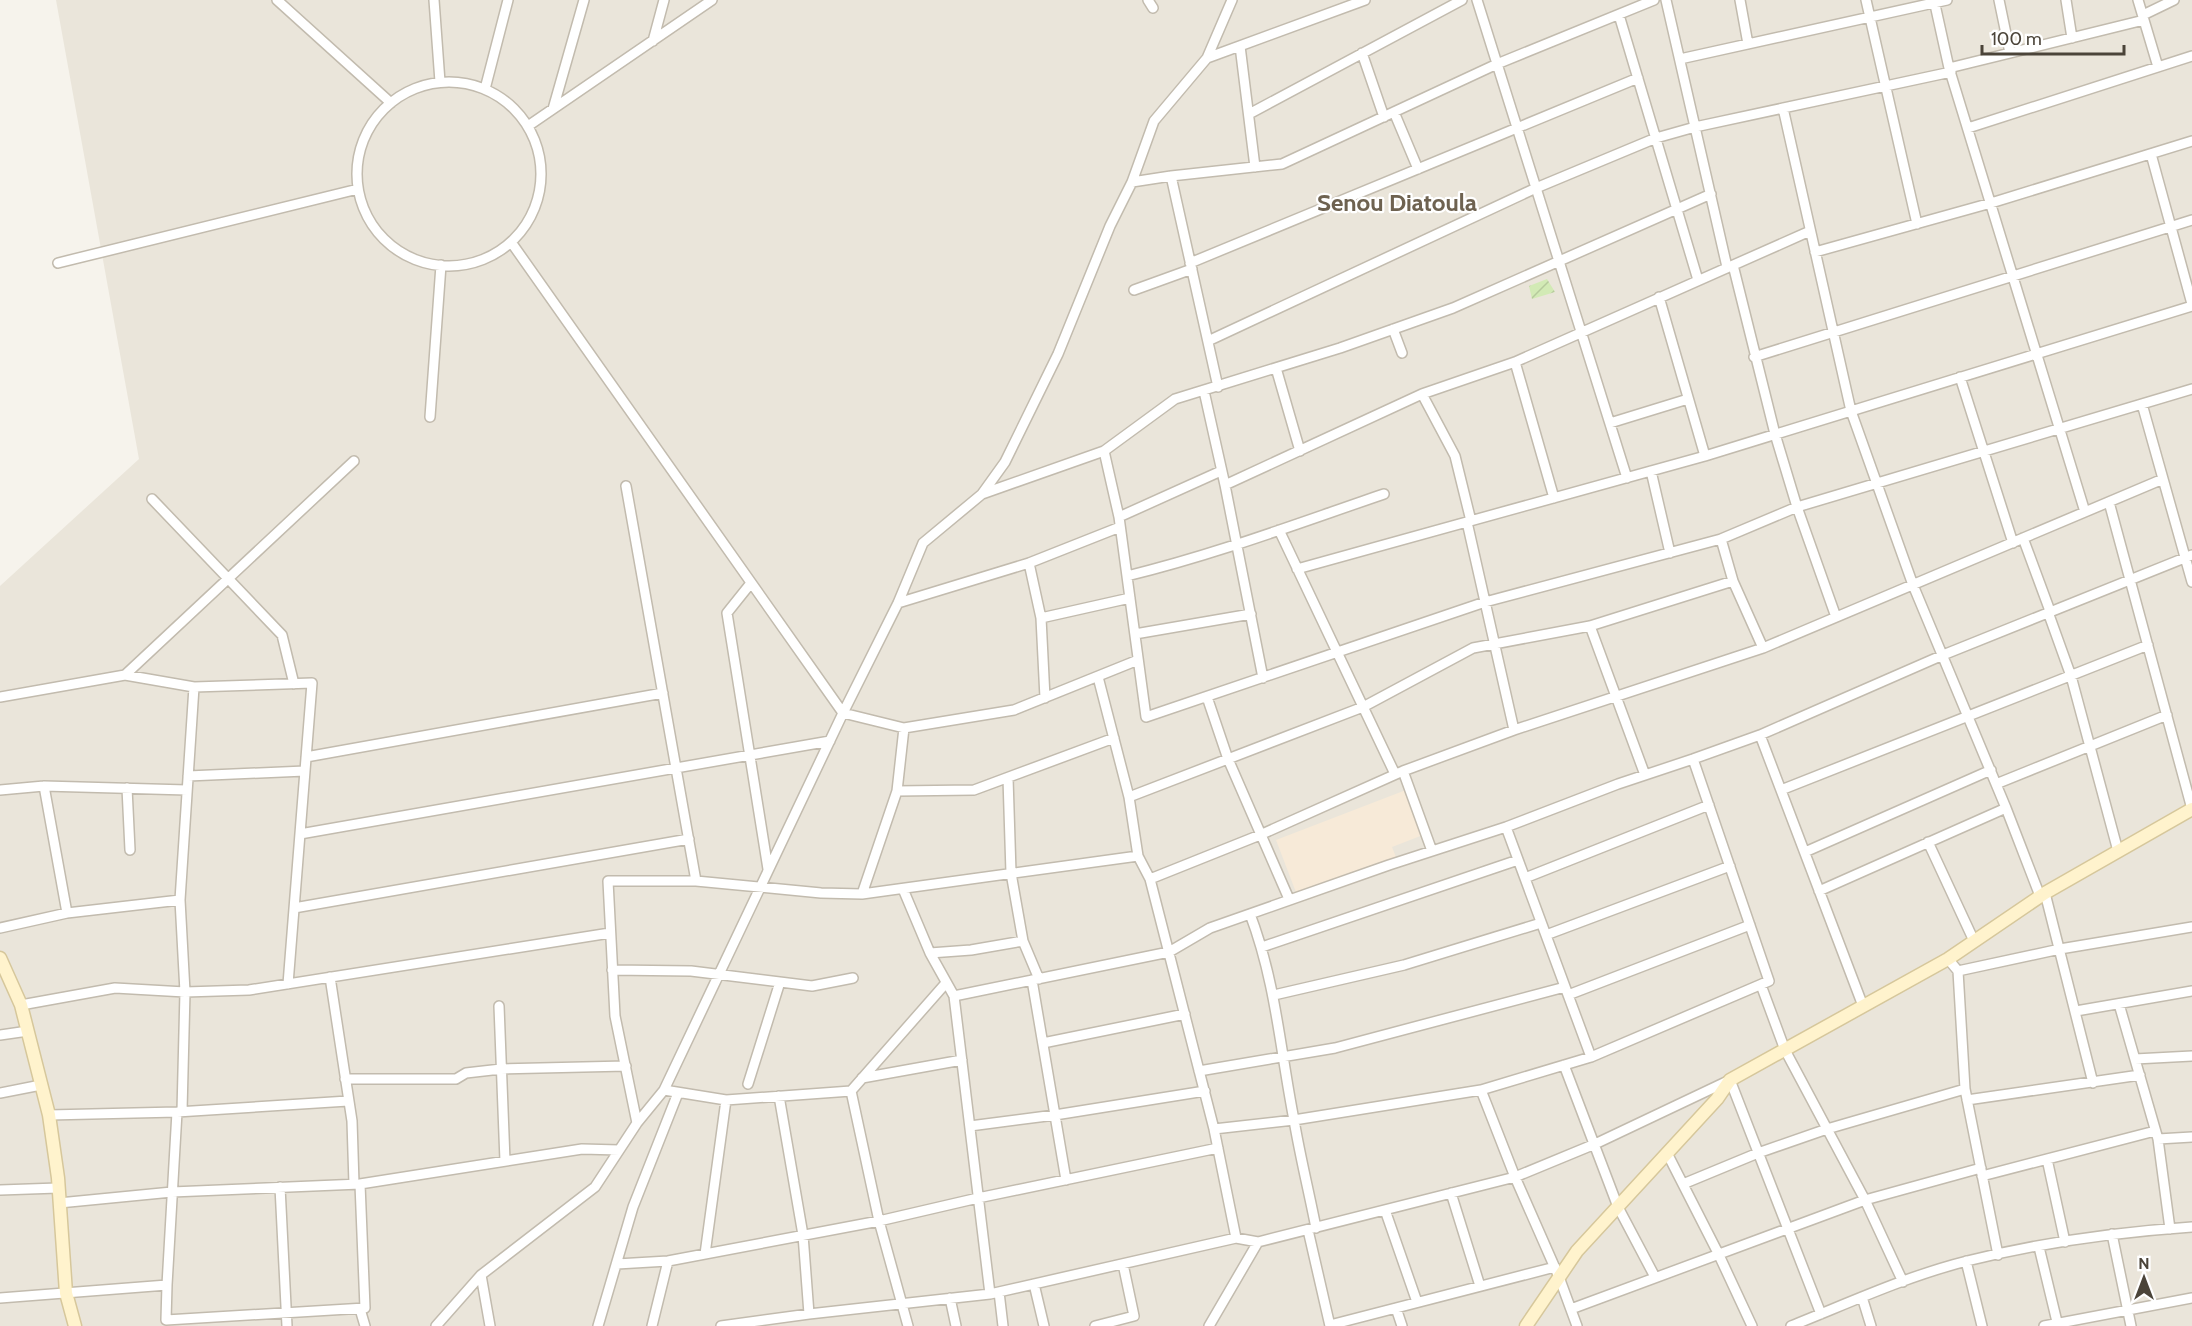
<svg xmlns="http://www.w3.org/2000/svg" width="2192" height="1326" font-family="Cabin,sans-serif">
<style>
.residential{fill:#eae5da}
.commercial{fill:#f7ead8}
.garden{fill:url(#garden-furrows)}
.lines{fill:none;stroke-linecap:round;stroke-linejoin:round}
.street-casing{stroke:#c2bbae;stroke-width:12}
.secondary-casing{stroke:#d6c79b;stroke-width:15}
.street{stroke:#fff;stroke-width:9}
.secondary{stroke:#fff3cd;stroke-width:12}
.labels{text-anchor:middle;stroke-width:4.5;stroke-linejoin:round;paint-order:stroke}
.quarter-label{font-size:24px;font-weight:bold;fill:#6e6250;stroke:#fff}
</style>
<defs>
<pattern id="garden-furrows" width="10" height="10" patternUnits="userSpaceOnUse" patternTransform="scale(1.5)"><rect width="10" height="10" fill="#d2eab5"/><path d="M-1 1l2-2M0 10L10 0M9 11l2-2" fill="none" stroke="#b6ca9c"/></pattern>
</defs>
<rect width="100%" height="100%" fill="#f6f3ec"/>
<path class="residential" d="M 56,0 L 2192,0 L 2192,1326 L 0,1326 L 0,586 L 139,459 Z"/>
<path class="commercial" d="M 1406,790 L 1423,835 L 1392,847 L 1396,857 L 1297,895 L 1276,840 Z"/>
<path class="garden" d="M 1547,279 L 1555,292 L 1532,299 L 1529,286 Z"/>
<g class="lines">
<defs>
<path id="street" d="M 277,0 L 391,103
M 434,0 L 440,82
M 1148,0 L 1153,8
M 1477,0 L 1627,478
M 1666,0 L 1727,267
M 1740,0 L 1748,44
M 1866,0 L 1917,224
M 1934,0 L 1949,68 L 2085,512
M 1999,0 L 2010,53
M 2066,0 L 2072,38
M 2138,0 L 2158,67
M 1619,15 L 1698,280
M 2143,15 L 2174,0
M 653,41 L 664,0
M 1240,46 L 1255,167
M 1362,53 L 1384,117
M 1207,58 L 1365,0
M 1680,59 L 1947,0
M 1949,68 L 2144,20
M357 174a92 92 0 1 1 184 0a92 92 0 1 1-184 0Z
M 485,89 L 508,0
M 1783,108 L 1851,411 L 1913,585 L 2006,808 L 2040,896
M 553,109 L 584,0
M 1394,112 L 1418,169
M 1249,114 L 1462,0
M 528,126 L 712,0
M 1968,128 L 2192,56
M 2151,154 L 2192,304
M 1171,176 L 1218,387
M 1132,182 L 1171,176 L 1282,164 L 1497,64 L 1654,0
M 511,242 L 843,713 L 904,728 L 1014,710 L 1138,660
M 1815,252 L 1991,203 L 2192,141
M 58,263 L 358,189
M 1190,263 L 1638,78
M 1733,265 L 1775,434 L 1797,507 L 1836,617
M 1134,290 L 1192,269
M 1659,297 L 1705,456
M 1393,329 L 1402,353
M 1208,341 L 1536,188 L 1656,138 L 1695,127 L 1951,72
M 1754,357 L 2192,220
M 1515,362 L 1554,498
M 1276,368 L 1300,451
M 1960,377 L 2013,543
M 1204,391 L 1225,485 L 1263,678
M 1422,394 L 1455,456 L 1471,521
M 2142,404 L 2192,582
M 430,417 L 441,265
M 1610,423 L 1688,399
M 1104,451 L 1119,517 L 1146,717 L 1485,602 L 1721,539 L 1797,507 L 2192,389
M 1651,471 L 1670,553
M 1225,485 L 1422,394 L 1515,362 L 1810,231
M 626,486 L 696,881
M 982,494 L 1104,451 L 1175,399 L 1340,348 L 1453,308 L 1711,194
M 152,499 L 282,635 L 294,684
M 2109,502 L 2192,809
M 1119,517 L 1221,471
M 1467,522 L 1514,730
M 1279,530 L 1395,774
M 2023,538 L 2050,611
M 1721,539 L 1733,581
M 1029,563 L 1041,618 L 1045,698
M 1297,569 L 1705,456 L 2192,306
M 1127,576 C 1214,555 1299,523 1384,494
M 751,583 L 727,613 L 768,869
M 898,603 L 1029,563 L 1120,527
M 2048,612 L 2071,676 L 2118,851
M 1041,618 L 1130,598
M 1590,626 L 1645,775
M 1135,634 L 1251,614
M 125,675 L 354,461
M 1098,677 L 1129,797 L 1138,856 L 1150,879 L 1214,1129 L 1236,1238
M 0,697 L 125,675 L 194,687 L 312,683 L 288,984
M 1207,697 L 1228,759 L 1289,899
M 1760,735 L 1863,1006
M 306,757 L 663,693
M 1403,771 L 1432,851
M 188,776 L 305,771
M 1008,778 L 1011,873 L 1023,941 L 1039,979
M 1996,784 L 2167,715
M 44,786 L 67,913
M 127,788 L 130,850
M 0,790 L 44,786 L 187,790
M 1781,790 L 2148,645
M 897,791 L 974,790 L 1114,738
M 1129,797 L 1363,707 L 1473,648 L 1590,626 L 1733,581 L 1763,648
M 1506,827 L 1591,1057
M 300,834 L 830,741
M 1928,842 L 1974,941
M 1805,852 L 1991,770
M 1525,878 L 1709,805
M 1150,879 L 1260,835 L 1403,771 L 1514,730 L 1763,648 L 2163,479
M 1819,891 L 2006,808
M 2045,893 L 2093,1083
M 862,894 L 897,791 L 904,728
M 294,908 L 689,839
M 1250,914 C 1276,983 1280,1049 1294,1120 C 1300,1156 1309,1192 1316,1228
M 0,928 L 67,913 L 180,900
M 1546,935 L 1730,866
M 1262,947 L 1518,860
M 930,953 L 971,950 L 1023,941
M 1948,959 L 1958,971 L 1965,1089 L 1998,1255
M 612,970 L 691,971 L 812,986 L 853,978
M 1958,971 L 2060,949 L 2192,927
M 330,977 L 352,1121 L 354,1184
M 1032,980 L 1066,1180
M 1761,985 L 1785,1050 L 1865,1200 L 1903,1282
M 1274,995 L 1404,965 L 1541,923
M 1568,995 L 1750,925
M 954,996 L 1169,952 L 1210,928 L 1389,865 L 1506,827 L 1618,784 L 1693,759 L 1760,735 L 1943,655 L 2192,555
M 2119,1004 L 2158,1139 L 2170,1229
M 21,1005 L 115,988 L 185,992 L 249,990 L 610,933
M 499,1006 L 505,1161
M 2076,1011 L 2192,991
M 0,1035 L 28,1031
M 1043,1043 L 1185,1014
M 2135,1059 L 2192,1056
M 1564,1065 L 1618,1207 L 1655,1277
M 1199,1071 L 1335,1048 L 1565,987
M 862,1078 L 962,1060
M 345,1079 L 456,1079 L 466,1073 L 501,1069 L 626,1066
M 748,1084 L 780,982
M 664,1090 L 726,1100 L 851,1091 L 946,983
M 1481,1090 L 1591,1057 L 1769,981 L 1693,759
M 851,1091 L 879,1221 L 908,1326
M 0,1093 L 41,1085
M 779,1096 L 803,1235 L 809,1314
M 1967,1100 L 2140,1075
M 182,1111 L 185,992 L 180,900 L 194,687
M 49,1115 L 177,1112 L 348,1101
M 637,1123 L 615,1016 L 608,881 L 696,881 L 821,893 L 862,894 L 1138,856
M 970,1126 L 1055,1115 L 1205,1091
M 1214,1129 L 1294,1120 L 1481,1090 L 1515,1177 L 1559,1277 L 1577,1326
M 2158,1139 L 2192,1137
M 1667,1153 L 1718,1253 L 1752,1326
M 2047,1159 L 2065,1242
M 1982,1176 L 2155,1131
M 360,1184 L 582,1149 L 619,1150
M 1683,1184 L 1758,1153 L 1827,1129 L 1965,1089
M 280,1187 L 287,1326
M 0,1190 L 58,1188
M 1451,1193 L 1480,1286
M 59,1203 L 172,1192 L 360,1184 L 365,1308 L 166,1320 L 167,1285
M 1385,1210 L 1417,1302
M 1308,1230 L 1330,1326
M 2112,1234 L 2131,1326
M 2039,1247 L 2058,1326
M 705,1254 L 726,1100
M 1966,1261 L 1982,1326
M 617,1264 L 668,1261 L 879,1221 L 978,1198 L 1218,1148
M 481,1275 L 490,1326
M 1034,1284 L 1044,1326
M 999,1292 L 1003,1326
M 990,1294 L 1236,1238 L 1258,1242 L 1515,1177 L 1595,1144 L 1730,1080 L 1821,1314
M 1862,1297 L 1871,1326
M 0,1298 L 167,1285 L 177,1112
M 950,1298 L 956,1326
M 1396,1308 L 1402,1326
M 360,1309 L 365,1326
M 1571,1309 L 1865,1200 L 1981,1168
M 1330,1325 L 1555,1267
M 436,1326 L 481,1275 L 595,1187 L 637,1123 L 664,1090 L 843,713 L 898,603 L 923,543 L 982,494 L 1005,462 L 1058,354 L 1110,226 L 1132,182 L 1154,121 L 1207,58 L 1232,0
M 598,1326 L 633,1207 L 678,1093
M 652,1326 L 668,1261
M 721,1326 L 809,1314 L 990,1294 L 954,996 L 930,953 L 903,889
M 1095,1326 L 1134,1316 L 1123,1264
M 1209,1326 L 1258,1242
M 1791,1326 C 1849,1303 1907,1276 1967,1261 C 2039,1243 2118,1232 2192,1227
M 2044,1326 L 2192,1298"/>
<path id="secondary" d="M 0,958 L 21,1005 L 49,1115 L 58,1178 L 66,1293 L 75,1326
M 1526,1326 L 1577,1251 L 1717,1099 L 1730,1080 L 1948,959 L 2045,893 L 2192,809"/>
</defs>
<use href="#street" class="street-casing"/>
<use href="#secondary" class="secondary-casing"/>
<use href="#street" class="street"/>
<use href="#secondary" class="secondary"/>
</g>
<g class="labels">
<g class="quarter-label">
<text x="1397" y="211">Senou Diatoula</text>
</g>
</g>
<g transform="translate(2144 1278)" stroke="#ffffff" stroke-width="4.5" paint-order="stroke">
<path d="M0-4.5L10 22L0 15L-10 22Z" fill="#4b4439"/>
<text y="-9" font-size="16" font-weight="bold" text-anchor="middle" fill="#4b4439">N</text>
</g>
<path d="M1982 45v9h142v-9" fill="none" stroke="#4b4439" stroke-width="3"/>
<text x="1991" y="45" font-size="18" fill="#4b4439" stroke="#ffffff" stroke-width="4.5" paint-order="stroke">100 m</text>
</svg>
